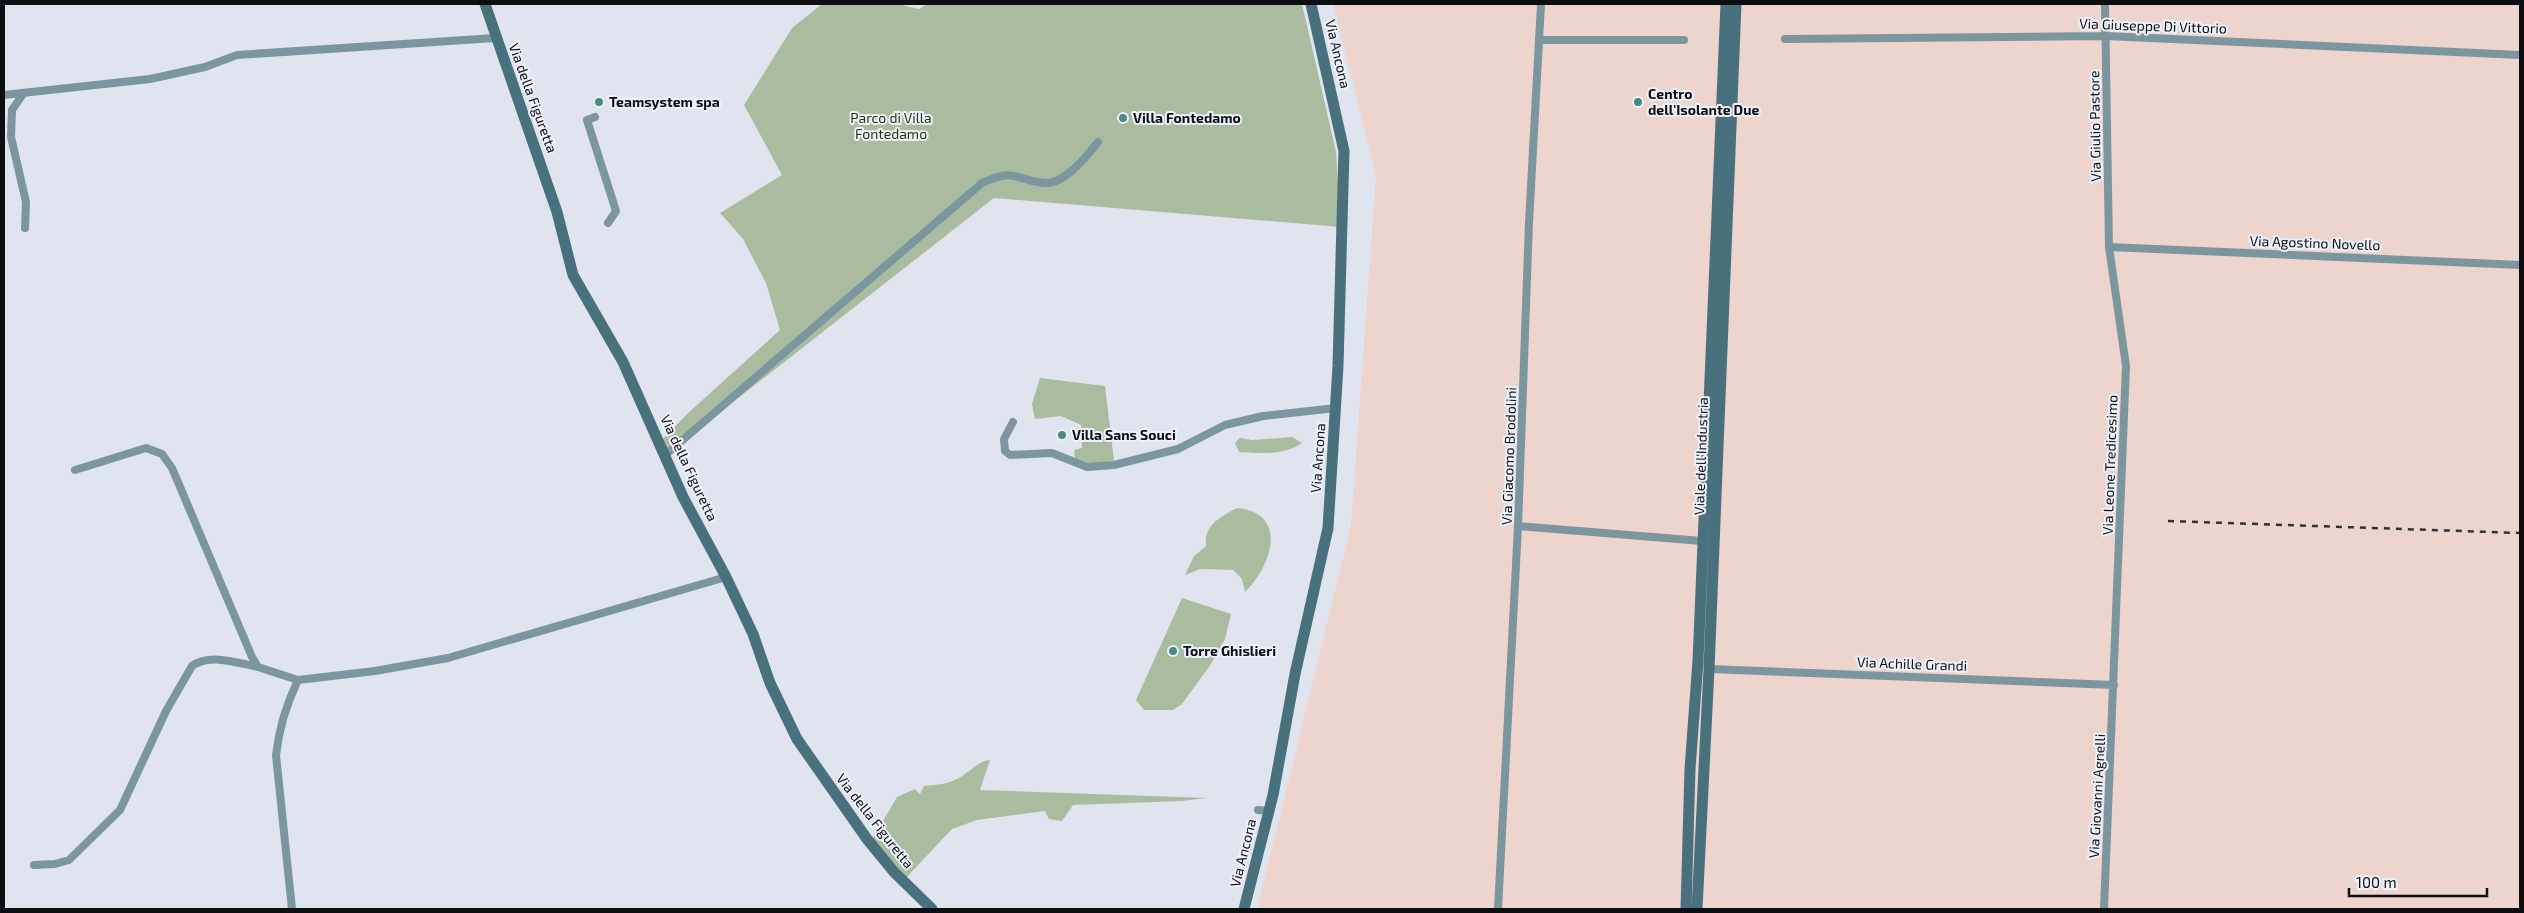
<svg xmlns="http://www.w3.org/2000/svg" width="2524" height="913" font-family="'Exo 2',sans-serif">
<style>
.industrial{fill:#edd4cd}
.green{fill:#aabca0}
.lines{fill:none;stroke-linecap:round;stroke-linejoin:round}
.street{stroke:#7c969f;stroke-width:8}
.secondary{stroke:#49707d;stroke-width:11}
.rail{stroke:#323337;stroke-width:2.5;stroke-dasharray:6 6;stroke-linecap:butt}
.poi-dot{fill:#488c80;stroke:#edf1fb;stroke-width:2}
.labels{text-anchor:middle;stroke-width:4;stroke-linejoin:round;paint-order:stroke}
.street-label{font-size:14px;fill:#0d0e11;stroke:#edf1fb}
.poi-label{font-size:14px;font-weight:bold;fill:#0d0e11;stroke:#edf1fb;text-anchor:start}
.park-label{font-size:14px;fill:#1c3806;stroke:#edf1fb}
</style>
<rect width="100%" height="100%" fill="#e0e4ee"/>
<path class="industrial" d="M 1333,4 L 2520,4 L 2520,909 L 1257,909 L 1351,526 L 1376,176 Z"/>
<path class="green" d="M 822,4 L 897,4 L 919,9 L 927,4 L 1302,4 L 1336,152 L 1341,227 L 994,198 L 664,456 L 659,443 L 687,414 L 780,330 L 766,283 L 743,239 L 720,213 L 782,175 L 744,105 L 792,28 Z
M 1040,378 L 1105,386 L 1114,461 C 1100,463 1086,467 1075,458 L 1074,450 L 1082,448 L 1081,425 L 1061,416 L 1035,419 L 1032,404 Z
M 1292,437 L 1302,443 C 1283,456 1262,453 1239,452 L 1235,443 L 1240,438 L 1252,440 Z
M 1237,508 C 1290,513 1271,567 1245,592 L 1242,579 L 1233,570 L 1200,569 L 1185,575 L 1194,556 L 1206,546 C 1203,526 1221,516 1237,508 Z
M 1182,598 L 1231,614 L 1225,639 L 1211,664 L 1182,704 L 1173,710 L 1144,710 L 1136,700 Z
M 990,760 L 980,790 L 1207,798 L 1182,801 L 1073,805 L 1062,821 L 1049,819 L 1045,811 L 977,820 L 952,829 L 906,878 L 872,840 L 897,797 L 915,789 L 920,794 L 924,786 C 937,785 948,784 959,778 C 970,772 978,761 990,760 Z"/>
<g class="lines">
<path class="street" d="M 1785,39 L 2106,36 L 2520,55
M 1539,40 L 1684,40
M 23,94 L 12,110 L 11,137 L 26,202 L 25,228
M 4,95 L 150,79 L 205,67 L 237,55 L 495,38
M 595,117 L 587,120 L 616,211 L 608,223
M 2109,247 L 2520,265
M 1013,422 L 1004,439 L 1005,451 L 1010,455 L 1052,453 L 1087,467 L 1114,465 L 1178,449 L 1225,425 L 1263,416 L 1336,408
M 664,456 L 982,183 C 1017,167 1013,180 1044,183 C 1064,185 1087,156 1098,142
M 75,470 L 146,448 L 162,454 L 172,468 L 252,657 L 258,667 L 298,680
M 1518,526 L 1702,541
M 1709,669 L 2114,685
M 1258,810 L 1269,811
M 34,865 L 55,864 L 69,860 L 120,810 L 166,711 L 192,666 C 210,653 238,663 258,667
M 292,909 L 276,755 C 279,728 286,705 298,680 L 375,671 L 448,658 L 726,577
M 1498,909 L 1518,526 L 1529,223 L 1541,4
M 2104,909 L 2126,366 L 2109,247 L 2105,4"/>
<path class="secondary" d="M 485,4 L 557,212 L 573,275 L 623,362 L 683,497 L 726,577 L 753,634 L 770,683 L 797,739 L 867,839 L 894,872 L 932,909
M 1244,909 L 1273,795 L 1295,674 L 1328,528 L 1338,366 L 1344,151 L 1311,4
M 1686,909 L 1690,769 L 1698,661 L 1726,4
M 1697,909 L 1709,669 L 1736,4"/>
<path class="rail" d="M 2168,521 L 2520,533"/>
</g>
<g class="poi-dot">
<circle cx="599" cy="102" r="5"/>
<circle cx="1638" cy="102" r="5"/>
<circle cx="1123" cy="118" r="5"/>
<circle cx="1062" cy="435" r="5"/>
<circle cx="1173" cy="651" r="5"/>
</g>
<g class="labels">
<g class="street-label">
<text transform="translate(2153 26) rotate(2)" y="5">Via Giuseppe Di Vittorio</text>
<text transform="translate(1338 54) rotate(77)" y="5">Via Ancona</text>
<text transform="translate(533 98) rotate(70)" y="5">Via della Figuretta</text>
<text transform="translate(2095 126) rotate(-91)" y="5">Via Giulio Pastore</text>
<text transform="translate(2315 243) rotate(2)" y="5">Via Agostino Novello</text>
<text transform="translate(1509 456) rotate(-88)" y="5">Via Giacomo Brodolini</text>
<text transform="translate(1701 456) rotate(-88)" y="5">Viale dell'Industria</text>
<text transform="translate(1318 458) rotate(-86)" y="5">Via Ancona</text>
<text transform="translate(2110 465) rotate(-88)" y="5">Via Leone Tredicesimo</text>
<text transform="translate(689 468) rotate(65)" y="5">Via della Figuretta</text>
<text transform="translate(1912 664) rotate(2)" y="5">Via Achille Grandi</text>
<text transform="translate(2097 796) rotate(-87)" y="5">Via Giovanni Agnelli</text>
<text transform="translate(875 821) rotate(52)" y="5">Via della Figuretta</text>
<text transform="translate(1243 853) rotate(-76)" y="5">Via Ancona</text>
</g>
<g class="poi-label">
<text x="1648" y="99">Centro<tspan x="1648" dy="16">dell'Isolante Due</tspan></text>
<text x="609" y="107">Teamsystem spa</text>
<text x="1133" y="123">Villa Fontedamo</text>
<text x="1072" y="440">Villa Sans Souci</text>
<text x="1183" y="656">Torre Ghislieri</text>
</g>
<g class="park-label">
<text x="891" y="123">Parco di Villa<tspan x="891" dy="16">Fontedamo</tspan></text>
</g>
</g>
<rect width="2524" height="913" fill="none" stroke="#0d0e11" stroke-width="10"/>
<path d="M2349 888v8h138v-8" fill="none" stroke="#0d0e11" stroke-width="2.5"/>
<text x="2356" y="888" font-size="15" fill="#0d0e11" stroke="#edf1fb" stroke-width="4" paint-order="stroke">100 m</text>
</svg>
